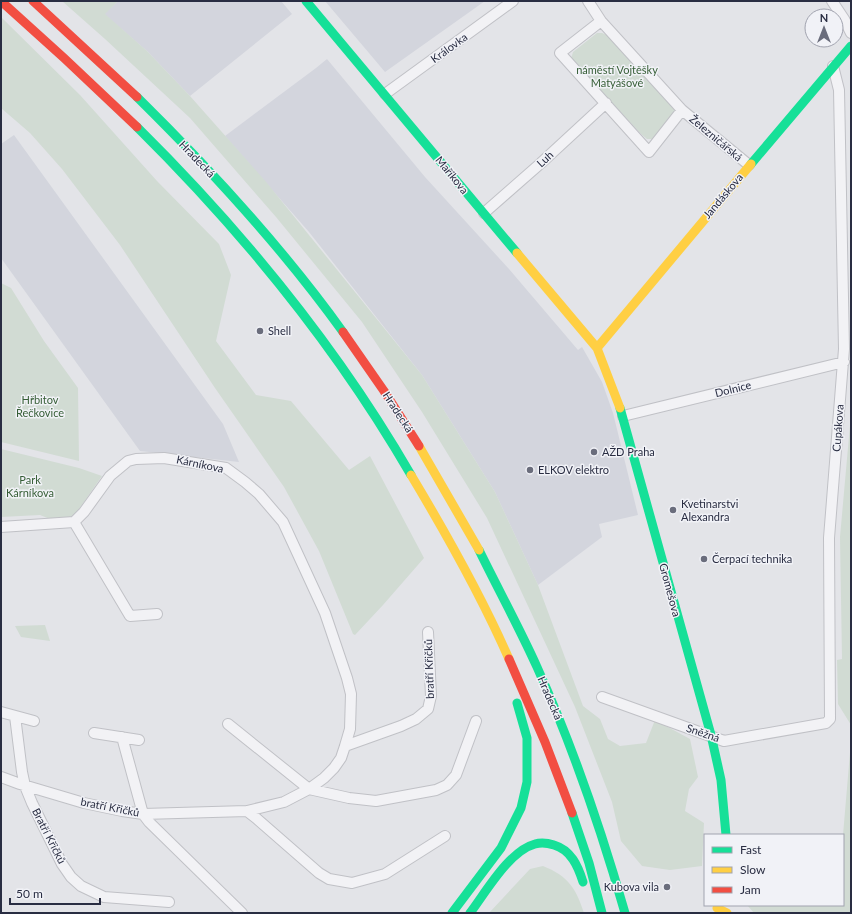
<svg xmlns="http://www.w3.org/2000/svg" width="852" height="914" font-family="Lato,sans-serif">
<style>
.built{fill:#d3d5dd}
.green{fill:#d1dbd3}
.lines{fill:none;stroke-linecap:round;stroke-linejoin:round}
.street-casing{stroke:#c0c1c6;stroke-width:12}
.street{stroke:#f2f2f5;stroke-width:10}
.fast{stroke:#16e098;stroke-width:9}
.slow{stroke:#ffcf43;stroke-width:9}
.jam{stroke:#f24e42;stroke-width:9}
.poi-dot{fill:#6a6d7c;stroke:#f1f2f7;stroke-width:1.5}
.labels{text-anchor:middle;stroke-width:3;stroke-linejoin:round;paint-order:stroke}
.street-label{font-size:11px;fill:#292d42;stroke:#f1f2f7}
.park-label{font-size:11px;fill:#365e36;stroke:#f1f2f7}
.poi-label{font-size:11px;fill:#292d42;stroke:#f1f2f7;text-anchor:start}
</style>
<rect width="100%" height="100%" fill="#e3e4e8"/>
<path class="built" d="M 118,1 L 281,1 L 292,14 L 190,96 L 147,51 L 104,14 Z
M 325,1 L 485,1 L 385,72 Z
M 327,59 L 425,177 L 509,269 L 578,350 L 582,347 L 602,382 L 613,413 L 638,515 L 599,524 L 602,537 L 538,585 L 495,492 L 422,375 L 309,232 L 225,136 L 316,68 Z
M 14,135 L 223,424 L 239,462 L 140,451 L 1,258 L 1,144 Z"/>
<path class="green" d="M 62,1 L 118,1 L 105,14 L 147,51 L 190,96 L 267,183 L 422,375 L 495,492 L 538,585 L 583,706 L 600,719 L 608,739 L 620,746 L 646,743 L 655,720 L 690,739 L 698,777 L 689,789 L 685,811 L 704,823 L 702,866 L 670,870 L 642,866 L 621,841 L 612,802 L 575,707 L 487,518 L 422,412 L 362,322 L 276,217 L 190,118 L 105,39 Z
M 1,17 L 80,95 L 157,181 L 219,244 L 231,275 L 216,341 L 256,395 L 291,401 L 349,470 L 370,456 L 424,558 L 383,605 L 355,635 L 353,634 L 319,551 L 284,487 L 215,388 L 120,245 L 62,169 L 30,133 L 1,108 Z
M 597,33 L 602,33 L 611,37 L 674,106 L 676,112 L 654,139 L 647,139 L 641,134 L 571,59 L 573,52 Z
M 1,283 L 11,288 L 44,341 L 78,388 L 79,461 L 1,442 Z
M 851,414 L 851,725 L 838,704 L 837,660 L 842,659 L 840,537 Z
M 1,449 L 79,468 L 102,476 L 77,512 L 69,518 L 50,519 L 40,515 L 1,517 Z
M 45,625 L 50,641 L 21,637 L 15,626 Z
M 851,741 L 851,913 L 754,913 L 747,905 L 843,905 L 843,835 Z
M 543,866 C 568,876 576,888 584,913 L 489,913 L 530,869 Z"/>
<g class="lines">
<defs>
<path id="street" d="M 588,1 L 601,21 L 682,110 L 749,165
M 832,1 L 844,19 L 851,33
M 601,21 L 560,53 L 649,152 L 682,110
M 385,94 L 513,1
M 484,213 L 541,163 L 606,103
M 623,416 L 844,362
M 74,522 L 130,616 L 157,614
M 1,527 L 74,522 L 84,512 L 110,476 L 128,461 L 136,459 L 164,458 L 226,468 L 245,482 L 259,494 L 283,522 L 325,613 L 347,678 L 351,694 L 350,729 L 345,746 L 341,758 L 334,768 L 324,778 L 309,789 L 284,802 L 247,811 L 143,814 L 122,811 L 84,803 L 20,784 L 1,777
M 602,697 L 724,741 L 826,723 L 830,719 L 829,538 L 844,349 L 839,90 L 833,66
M 1,712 L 34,721
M 15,716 L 22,772 L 25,786 L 32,803 L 62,864 L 71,877 L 81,886 L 104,897 L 169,902
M 228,724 L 309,789 L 349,798 L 376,801 L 436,790 L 447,785 L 456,775 L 476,721
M 94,733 L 139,740
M 122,737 L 143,814 L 149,822 L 242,913
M 345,746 L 401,726 L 416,719 L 428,709 L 431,696 L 428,632
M 247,811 L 256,818 L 319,873 L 329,879 L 352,883 L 385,874 L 445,836"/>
</defs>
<use href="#street" class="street-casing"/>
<use href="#street" class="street"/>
<path class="fast" d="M 306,1 L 517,253
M 137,97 C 211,170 282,247 343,332
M 137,127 C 242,231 337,347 411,475
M 751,164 L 851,46
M 620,408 L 711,735 L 721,780 L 726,835
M 479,550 C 498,589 519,627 537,667 C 573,747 601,829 625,913
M 572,813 L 589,863 L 602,913
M 452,913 L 501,848 L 521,808 L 527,782 L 527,738 L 517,703
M 470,913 C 486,892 509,851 535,844 C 541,842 548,843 554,845 C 571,850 578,866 583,882"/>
<path class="slow" d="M 517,253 L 597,348 L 620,408
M 597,348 L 751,164
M 419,446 L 479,550
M 411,475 C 447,535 481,595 509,659
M 717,908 L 727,913"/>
<path class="jam" d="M 1,1 L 64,58 L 137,127
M 33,1 L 137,97
M 343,332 L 384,391 L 419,446
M 509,659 L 545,742 L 572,813"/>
</g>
<g class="poi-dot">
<circle cx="260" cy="331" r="4"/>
<circle cx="594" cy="452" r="4"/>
<circle cx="530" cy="470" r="4"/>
<circle cx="673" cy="510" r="4"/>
<circle cx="704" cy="559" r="4"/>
<circle cx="667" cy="887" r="4"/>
</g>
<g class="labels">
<g class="street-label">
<text transform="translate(449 48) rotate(-36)" y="4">Královka</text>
<text transform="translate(716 138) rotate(40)" y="4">Železničářská</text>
<text transform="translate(197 159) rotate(46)" y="4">Hradecká</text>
<text transform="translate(545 159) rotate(-43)" y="4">Luh</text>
<text transform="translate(452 175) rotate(51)" y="4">Maříkova</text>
<text transform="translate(723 196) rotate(-50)" y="4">Jandáskova</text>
<text transform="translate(733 389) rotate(-14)" y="4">Dolnice</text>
<text transform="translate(398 412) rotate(57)" y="4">Hradecká</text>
<text transform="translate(838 428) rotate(-86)" y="4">Cupákova</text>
<text transform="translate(200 464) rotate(12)" y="4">Kárníkova</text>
<text transform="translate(670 590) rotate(75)" y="4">Gromešova</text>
<text transform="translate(429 669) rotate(-92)" y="4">bratří Křičků</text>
<text transform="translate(550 698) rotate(67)" y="4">Hradecká</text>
<text transform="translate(703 733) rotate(19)" y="4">Sněžná</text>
<text transform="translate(110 807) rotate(11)" y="4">bratří Křičků</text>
<text transform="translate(49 836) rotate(63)" y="4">Bratří Křičků</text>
</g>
<g class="park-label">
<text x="617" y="74">náměstí Vojtěšky<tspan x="617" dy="13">Matyášové</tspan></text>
<text x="40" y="404">Hřbitov<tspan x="40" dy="13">Řečkovice</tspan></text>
<text x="30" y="484">Park<tspan x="30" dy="13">Kárníkova</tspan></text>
</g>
<g class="poi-label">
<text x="268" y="335">Shell</text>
<text x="602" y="456">AŽD Praha</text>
<text x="538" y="474">ELKOV elektro</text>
<text x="681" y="508">Kvetinarstvi<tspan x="681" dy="13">Alexandra</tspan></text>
<text x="712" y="563">Čerpací technika</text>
<text x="659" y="891" text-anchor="end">Kubova vila</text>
</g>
</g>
<rect width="852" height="914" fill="none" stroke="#292d42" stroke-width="4"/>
<rect x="704" y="834" width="140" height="72" fill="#f1f2f7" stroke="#a1a3af"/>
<rect x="712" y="847" width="20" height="6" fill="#16e098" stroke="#a1a3af"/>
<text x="740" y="854" font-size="12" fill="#292d42">Fast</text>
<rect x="712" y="867" width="20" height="6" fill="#ffcf43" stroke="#a1a3af"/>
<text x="740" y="874" font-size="12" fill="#292d42">Slow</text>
<rect x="712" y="887" width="20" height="6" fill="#f24e42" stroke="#a1a3af"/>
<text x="740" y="894" font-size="12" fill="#292d42">Jam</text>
<g transform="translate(824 28)"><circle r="19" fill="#f1f2f7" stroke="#a1a3af"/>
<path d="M0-3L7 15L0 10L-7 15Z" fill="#6a6d7c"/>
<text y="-6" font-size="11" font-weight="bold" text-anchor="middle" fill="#292d42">N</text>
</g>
<path d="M10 898v6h90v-6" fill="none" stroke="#292d42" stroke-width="2"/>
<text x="16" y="898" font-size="12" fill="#292d42" stroke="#f1f2f7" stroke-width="3" paint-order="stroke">50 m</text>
</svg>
